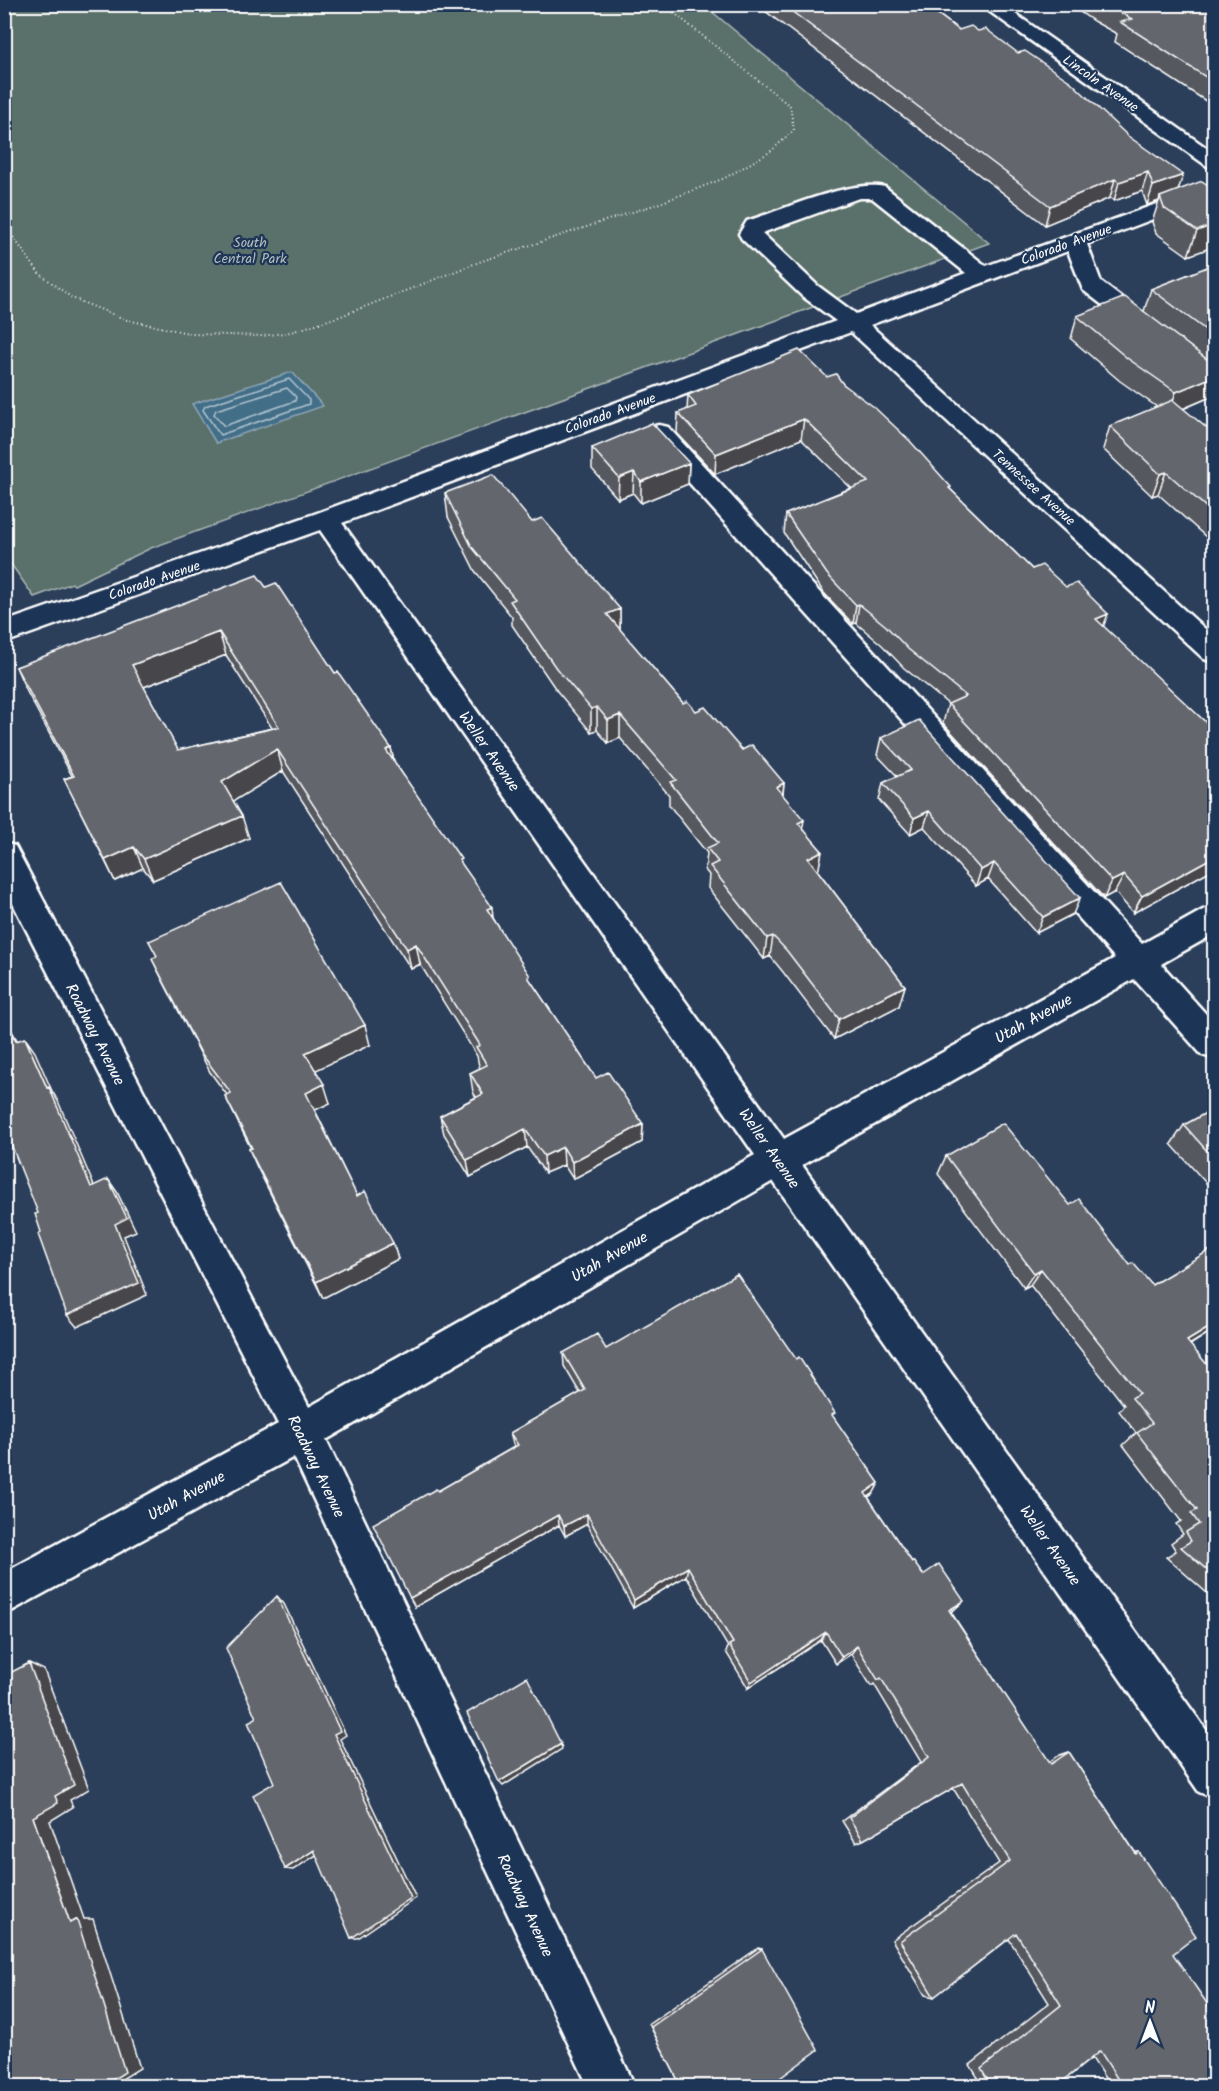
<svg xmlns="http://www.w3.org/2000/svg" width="1219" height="2091" font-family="Kalam,sans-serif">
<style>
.green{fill:#5a6f6a;stroke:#acb7b4;stroke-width:1.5}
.water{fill:#426e88;stroke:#8ea8b8;stroke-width:1.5}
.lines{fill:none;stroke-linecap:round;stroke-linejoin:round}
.shore{stroke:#b3c5cf;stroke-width:1.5}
.minor-casing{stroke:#fff;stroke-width:5}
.path{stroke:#fff;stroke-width:2;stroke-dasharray:1 3;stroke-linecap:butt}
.minor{fill:#1d3557;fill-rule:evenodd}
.wall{fill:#56585e;stroke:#fff;stroke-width:1.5;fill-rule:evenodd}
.shaded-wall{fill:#46474c;stroke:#fff;stroke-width:1.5}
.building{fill:#64666d;stroke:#fff;stroke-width:1.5;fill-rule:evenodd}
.labels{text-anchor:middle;stroke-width:4.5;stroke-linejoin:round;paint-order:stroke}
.far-street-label{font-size:14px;fill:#fff;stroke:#1d3557}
.far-park-label{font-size:14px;fill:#b5bebc;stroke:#1d3557}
.street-label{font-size:16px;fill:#fff;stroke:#1d3557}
</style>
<rect width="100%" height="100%" fill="#2b3f5b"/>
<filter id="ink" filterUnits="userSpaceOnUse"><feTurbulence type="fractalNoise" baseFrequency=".0167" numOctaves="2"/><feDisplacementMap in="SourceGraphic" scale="12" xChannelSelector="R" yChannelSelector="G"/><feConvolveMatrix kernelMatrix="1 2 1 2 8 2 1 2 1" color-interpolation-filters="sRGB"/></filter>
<g filter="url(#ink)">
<path class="green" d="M 4,5 L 704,5 L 989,243 L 151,548 L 74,585 L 72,583 L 34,597 L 4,554 Z"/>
<path class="water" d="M 292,372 L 323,406 L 216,443 L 192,404 Z"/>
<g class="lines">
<path class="shore" d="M 289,379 L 309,400 L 309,404 L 220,435 L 203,410 L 205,406 Z
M 287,388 L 296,397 L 295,401 L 224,426 L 214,414 L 216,410 Z"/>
<defs>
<path id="minor" d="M 979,4 L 1001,4 L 1214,153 L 1214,168 L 1207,166 Z
M 1214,183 L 1214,196 L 1087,244 L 1101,282 L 1214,368 L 1214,386 L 1205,384 L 1083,290 L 1068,251 L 870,325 L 1214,637 L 1214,662 L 1204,659 L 851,332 L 342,523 L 784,1139 L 1115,958 L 650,439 L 647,433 L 650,427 L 659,425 L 668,427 L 1142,944 L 1203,910 L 1214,906 L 1214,934 L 1161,964 L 1214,1023 L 1214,1059 L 1202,1055 L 1134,979 L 802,1165 L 1214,1741 L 1214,1798 L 1199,1792 L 773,1181 L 326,1440 L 635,2086 L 588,2086 L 294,1457 L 4,1615 L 4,1573 L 278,1424 L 4,886 L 4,843 L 15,846 L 309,1407 L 755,1155 L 320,530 L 4,643 L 4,622 L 317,513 L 836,321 L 802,296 L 742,239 L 739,234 L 747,221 C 783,210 850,179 885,187 L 986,266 ZM 859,198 L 872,198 L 966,273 L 856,314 L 818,286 L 762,233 Z"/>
</defs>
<use href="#minor" class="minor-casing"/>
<path class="path" d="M 4,224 L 39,273 L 72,298 L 127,320 L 193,334 L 262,336 L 291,332 L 341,316 L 479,262 L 660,203 L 725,178 L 770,152 L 794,130 L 790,106 L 663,4"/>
<use href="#minor" class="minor"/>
</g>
<path class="wall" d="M 756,4 L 924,4 L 1178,190 L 1215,190 L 1215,246 L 1188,256 L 1156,233 L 1152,222 L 1159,201 L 1147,205 L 1142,191 L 1114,201 L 1110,198 L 1045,225 Z
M 1068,4 L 1215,4 L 1215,107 L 1115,42 L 1117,34 L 1095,22 Z
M 1215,264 L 1215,395 L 1183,409 L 1215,435 L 1215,545 L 1158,494 L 1152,496 L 1103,449 L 1110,426 L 1157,407 L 1120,381 L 1071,339 L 1077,316 L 1144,311 L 1151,289 Z
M 827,377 L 843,384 L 1032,569 L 1103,627 L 1215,731 L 1215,868 L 1133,913 L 1115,892 L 1104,898 L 943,723 L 948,704 L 904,668 L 882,645 L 856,623 L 853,624 L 824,593 L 784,533 L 786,514 L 851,488 L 801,439 L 715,474 L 677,433 L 678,413 L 687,410 L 688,395 Z
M 592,448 L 689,463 L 688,484 L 641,503 L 633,493 L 618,499 L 592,469 Z
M 445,493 L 532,522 L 620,609 L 620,630 L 683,703 L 696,711 L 784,783 L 783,795 L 802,828 L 822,851 L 818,871 L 905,986 L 899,1006 L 834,1039 L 783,972 L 770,956 L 764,959 L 708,888 L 709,875 L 705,870 L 707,853 L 669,805 L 669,795 L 620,738 L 608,743 L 597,730 L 591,732 L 557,691 L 512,625 L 512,617 L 475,571 L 448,517 Z
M 266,587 L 335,673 L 391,748 L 394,761 L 462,865 L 493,918 L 530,980 L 596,1078 L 643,1124 L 642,1142 L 573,1179 L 564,1165 L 545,1173 L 527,1147 L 470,1177 L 444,1134 L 440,1116 L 476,1097 L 473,1092 L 470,1073 L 480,1068 L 479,1066 L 477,1056 L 420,964 L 411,969 L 283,771 L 233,801 L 249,838 L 153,880 L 143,868 L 115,881 L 64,779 L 72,776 L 26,690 L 16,667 ZM 226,655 L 272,728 L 178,750 L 144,687 Z
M 881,738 L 1073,914 L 1036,933 L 988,879 L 976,886 L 924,827 L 910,834 L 879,800 L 883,783 L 897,776 L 877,755 Z
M 149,941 L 370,1045 L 315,1070 L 330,1103 L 315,1110 L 357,1196 L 393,1243 L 398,1259 L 323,1298 L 257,1167 L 249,1149 L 251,1149 L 225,1096 L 227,1095 L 210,1072 L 162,979 L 152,959 L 157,956 Z
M 1215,1108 L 1215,1193 L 1171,1144 L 1184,1125 Z
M 946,1156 L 1070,1205 L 1130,1265 L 1152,1285 L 1215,1247 L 1215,1329 L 1190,1345 L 1215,1374 L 1215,1600 L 1166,1557 L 1176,1551 L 1171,1543 L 1183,1534 L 1176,1524 L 1181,1521 L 1123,1445 L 1136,1433 L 1119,1411 L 1124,1405 L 1030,1285 L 1024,1288 L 938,1174 Z
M 606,1349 L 833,1417 L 879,1483 L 873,1494 L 868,1497 L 912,1562 L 955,1609 L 951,1612 L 1049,1762 L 1057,1756 L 1069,1752 L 1135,1852 L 1139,1852 L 1173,1954 L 1215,2086 L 1110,2086 L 1092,2058 L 1057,2086 L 983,2086 L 970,2065 L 1049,2003 L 1009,1939 L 934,1997 L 925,1995 L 892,1940 L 999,1863 L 953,1788 L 863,1840 L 856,1843 L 842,1821 L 921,1762 L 874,1684 L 871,1686 L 851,1654 L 836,1664 L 821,1640 L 748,1688 L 726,1652 L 728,1647 L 686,1576 L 633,1608 L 587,1524 L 565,1536 L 559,1525 L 415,1607 L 438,1491 L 514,1447 L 513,1444 L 510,1433 L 580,1393 L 564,1366 L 563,1353 Z
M 758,1948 L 762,1949 L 681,2086 L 649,2024 Z"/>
<path class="shaded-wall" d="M 1148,172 L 1142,191 L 1114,201 L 1119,182 Z
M 1183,175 L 1177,194 L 1160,197 L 1159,201 L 1147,205 L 1153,186 Z
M 1115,179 L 1110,198 L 1045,225 L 1050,206 Z
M 1215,224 L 1215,246 L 1188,256 L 1197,231 Z
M 1215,376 L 1215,395 L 1168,415 L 1176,392 Z
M 804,419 L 801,439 L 715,474 L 716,454 Z
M 689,463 L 688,484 L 641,503 L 641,482 Z
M 634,472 L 633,493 L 618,499 L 619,478 Z
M 1166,472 L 1158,494 L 1152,496 L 1160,474 Z
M 859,604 L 856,623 L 853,624 L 856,605 Z
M 620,609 L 620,633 L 607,614 Z
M 1108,614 L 1101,633 L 1096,619 Z
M 219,632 L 226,655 L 141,688 L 132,665 Z
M 597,707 L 597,730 L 591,732 L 591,709 Z
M 620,715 L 620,738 L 608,743 L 608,720 Z
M 391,748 L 395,770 L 386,750 Z
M 277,749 L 283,771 L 229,804 L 222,782 Z
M 784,783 L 781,805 L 776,787 Z
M 929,811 L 924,827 L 910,834 L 914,818 Z
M 242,816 L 249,838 L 153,880 L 144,859 Z
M 804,820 L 800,842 L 798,823 Z
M 134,847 L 143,868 L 115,881 L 105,860 Z
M 822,851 L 818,873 L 808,858 Z
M 1215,856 L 1215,868 L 1133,913 L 1142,896 Z
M 994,863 L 988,879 L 976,886 L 981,870 Z
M 1124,875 L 1115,892 L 1104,898 L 1112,881 Z
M 1080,898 L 1073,914 L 1036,933 L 1043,917 Z
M 492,907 L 494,928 L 487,909 Z
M 773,936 L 770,956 L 764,959 L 767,938 Z
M 416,944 L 420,964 L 411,969 L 407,949 Z
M 905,986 L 899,1006 L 834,1039 L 839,1019 Z
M 4,1016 L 6,1020 L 26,1056 L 16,1041 L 4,1020 Z
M 365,1025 L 370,1045 L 312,1072 L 305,1053 Z
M 25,1038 L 35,1052 L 52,1091 L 58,1101 L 100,1200 L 91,1187 Z
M 324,1084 L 330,1103 L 313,1111 L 306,1093 Z
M 643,1124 L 642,1142 L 573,1179 L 572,1162 Z
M 4,1125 L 14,1137 L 8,1140 L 4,1135 Z
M 525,1129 L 527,1147 L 470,1177 L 467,1160 Z
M 563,1147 L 564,1165 L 545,1173 L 544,1156 Z
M 108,1179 L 117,1192 L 136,1231 L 124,1236 L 147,1295 L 77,1327 L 67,1315 L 115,1224 Z
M 393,1243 L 398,1259 L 323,1298 L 316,1282 Z
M 1041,1269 L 1030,1285 L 1024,1288 L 1034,1273 Z
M 1215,1324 L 1215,1329 L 1173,1355 L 1187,1341 Z
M 879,1483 L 873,1494 L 859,1503 L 865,1493 Z
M 587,1514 L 587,1524 L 565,1536 L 564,1526 Z
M 558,1515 L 559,1525 L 415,1607 L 410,1598 Z
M 688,1567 L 686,1576 L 633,1608 L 634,1600 Z
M 277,1596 L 284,1604 L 346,1735 L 340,1739 L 416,1898 L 358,1938 L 351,1938 L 334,1734 Z
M 964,1601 L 955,1609 L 941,1618 L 949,1610 Z
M 826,1632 L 821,1640 L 748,1688 L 751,1682 Z
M 857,1646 L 851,1654 L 836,1664 L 842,1657 Z
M 29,1663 L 44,1670 L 89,1789 L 70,1800 L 73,1807 L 50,1821 L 84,1919 L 93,1919 L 140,2068 L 114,2084 L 115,2086 L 103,2086 L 70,1923 L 33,1817 L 55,1796 Z
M 561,1744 L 562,1749 L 503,1786 L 499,1782 Z
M 314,1850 L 321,1852 L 293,1870 L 285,1869 Z
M 492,2081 L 494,2086 L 489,2086 L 489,2085 Z"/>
<path class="building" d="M 782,4 L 924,4 L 959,30 L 971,26 L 978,31 L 986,29 L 1018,53 L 1025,51 L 1071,82 L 1128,136 L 1183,175 L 1153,186 L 1148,172 L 1119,182 L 1115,179 L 1050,206 Z
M 1104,4 L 1215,4 L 1215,83 L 1120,22 L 1132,19 Z
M 1202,181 L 1215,190 L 1215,224 L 1197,231 L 1164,208 L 1160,197 Z
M 1215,264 L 1215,337 L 1151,289 Z
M 1125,297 L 1212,363 L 1215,364 L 1215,376 L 1176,392 L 1127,358 L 1077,316 Z
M 799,350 L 827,377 L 836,374 L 843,384 L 874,407 L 910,441 L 951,487 L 949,488 L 1032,569 L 1042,565 L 1066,587 L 1077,583 L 1108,614 L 1096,619 L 1215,731 L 1215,856 L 1142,896 L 1124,875 L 1112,881 L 948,704 L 966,696 L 908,649 L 886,626 L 859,604 L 856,605 L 827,574 L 786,514 L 868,482 L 804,419 L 716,454 L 678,413 L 696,406 L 688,395 Z
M 1173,400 L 1215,435 L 1215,515 L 1166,472 L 1160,474 L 1110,426 Z
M 652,423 L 689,463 L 641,482 L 634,472 L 619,478 L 592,448 Z
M 493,475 L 532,522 L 542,518 L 620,609 L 607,614 L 683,703 L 687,701 L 696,711 L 705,707 L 742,750 L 752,745 L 784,783 L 776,787 L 804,820 L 798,823 L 822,851 L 808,858 L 905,986 L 839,1019 L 787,951 L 773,936 L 767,938 L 710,866 L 718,862 L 707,848 L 718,843 L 670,782 L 676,780 L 620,715 L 608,720 L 597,707 L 591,709 L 556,668 L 510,601 L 515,599 L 472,547 L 445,493 Z
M 257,575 L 266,587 L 276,583 L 335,673 L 338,672 L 391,748 L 386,750 L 461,859 L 459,860 L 492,907 L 487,909 L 530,976 L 528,977 L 596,1078 L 608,1072 L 643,1124 L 572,1162 L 563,1147 L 544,1156 L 525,1129 L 467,1160 L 440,1116 L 483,1094 L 470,1073 L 487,1065 L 476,1047 L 480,1045 L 416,944 L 407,949 L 277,749 L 222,782 L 242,816 L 144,859 L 134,847 L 105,860 L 64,779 L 74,776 L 16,667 ZM 219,632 L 279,727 L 178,750 L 132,665 Z
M 919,720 L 1080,898 L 1043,917 L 994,863 L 981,870 L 929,811 L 914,818 L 883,783 L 911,770 L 881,738 Z
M 281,882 L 365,1025 L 305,1053 L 324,1084 L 306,1093 L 357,1196 L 365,1191 L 393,1243 L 316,1282 L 249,1149 L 252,1148 L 225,1096 L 231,1093 L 201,1053 L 152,959 L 157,956 L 149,941 Z
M 4,1020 L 16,1041 L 25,1038 L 47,1088 L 49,1087 L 91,1187 L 108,1179 L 127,1218 L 115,1224 L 139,1283 L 67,1315 L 38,1234 L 41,1232 L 35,1214 L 38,1213 L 4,1126 Z
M 1215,1108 L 1215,1160 L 1184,1125 Z
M 1003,1123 L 1070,1205 L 1079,1199 L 1130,1265 L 1133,1263 L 1152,1285 L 1215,1247 L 1215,1324 L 1187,1341 L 1215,1374 L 1215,1577 L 1181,1547 L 1191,1541 L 1186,1532 L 1199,1524 L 1191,1513 L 1197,1510 L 1137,1433 L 1152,1423 L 1132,1398 L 1139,1393 L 1041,1269 L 1034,1273 L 946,1156 Z
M 737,1274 L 796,1359 L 799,1357 L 835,1413 L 832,1415 L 879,1483 L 865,1493 L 912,1562 L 913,1561 L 923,1575 L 939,1564 L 964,1601 L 949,1610 L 1051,1764 L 1069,1752 L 1136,1854 L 1139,1852 L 1196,1936 L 1173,1954 L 1215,2015 L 1215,2086 L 1122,2086 L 1100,2051 L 1057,2086 L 991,2086 L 981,2069 L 1061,2005 L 1016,1933 L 934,1997 L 900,1941 L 1010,1861 L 962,1783 L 863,1840 L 849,1818 L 929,1757 L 881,1678 L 878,1680 L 857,1646 L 842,1657 L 826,1632 L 751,1682 L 729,1645 L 733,1643 L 688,1567 L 634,1600 L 587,1514 L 564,1526 L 558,1515 L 410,1598 L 373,1524 L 436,1489 L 438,1491 L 518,1445 L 510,1433 L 585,1390 L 563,1353 L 597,1334 L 606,1349 Z
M 277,1596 L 340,1731 L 334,1734 L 411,1898 L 351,1938 L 314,1850 L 285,1869 L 253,1795 L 274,1783 L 248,1722 L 256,1718 L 226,1648 Z
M 29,1663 L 74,1785 L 55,1796 L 58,1803 L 33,1817 L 70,1923 L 77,1919 L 125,2072 L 103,2086 L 4,2086 L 4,1676 Z
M 527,1677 L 561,1744 L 499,1782 L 467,1713 Z
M 762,1949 L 818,2050 L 769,2086 L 681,2086 L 651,2027 Z"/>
</g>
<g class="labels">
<g class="far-street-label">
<text transform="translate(1101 83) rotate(35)" y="5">Lincoln Avenue</text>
<text transform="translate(1066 244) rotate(-20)" y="5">Colorado Avenue</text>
<text transform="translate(610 413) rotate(-20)" y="5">Colorado Avenue</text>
<text transform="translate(1034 487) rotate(42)" y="5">Tennessee Avenue</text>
<text transform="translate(154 580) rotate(-19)" y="5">Colorado Avenue</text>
</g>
<g class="far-park-label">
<text x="250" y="247">South<tspan x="250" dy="16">Central Park</tspan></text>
</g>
<g class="street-label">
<text transform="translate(490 751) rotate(55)" y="6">Weller Avenue</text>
<text transform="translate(1033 1018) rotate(-29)" y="6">Utah Avenue</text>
<text transform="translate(96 1034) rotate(63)" y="6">Roadway Avenue</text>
<text transform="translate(770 1148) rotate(55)" y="6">Weller Avenue</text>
<text transform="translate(609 1256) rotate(-30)" y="6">Utah Avenue</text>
<text transform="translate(317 1466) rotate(64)" y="6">Roadway Avenue</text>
<text transform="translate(186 1495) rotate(-29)" y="6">Utah Avenue</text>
<text transform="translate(1051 1545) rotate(55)" y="6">Weller Avenue</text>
<text transform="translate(526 1905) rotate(65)" y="6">Roadway Avenue</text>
</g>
</g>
<rect width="1219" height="2091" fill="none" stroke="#1d3557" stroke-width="24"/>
<rect x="12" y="12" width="1195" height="2067" fill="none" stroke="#fff" stroke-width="2" filter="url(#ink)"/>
<g transform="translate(1150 2022)" stroke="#1d3557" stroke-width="4.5" paint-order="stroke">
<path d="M0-4.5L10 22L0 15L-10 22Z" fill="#ffffff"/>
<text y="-9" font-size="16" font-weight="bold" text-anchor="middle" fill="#ffffff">N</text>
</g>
</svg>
